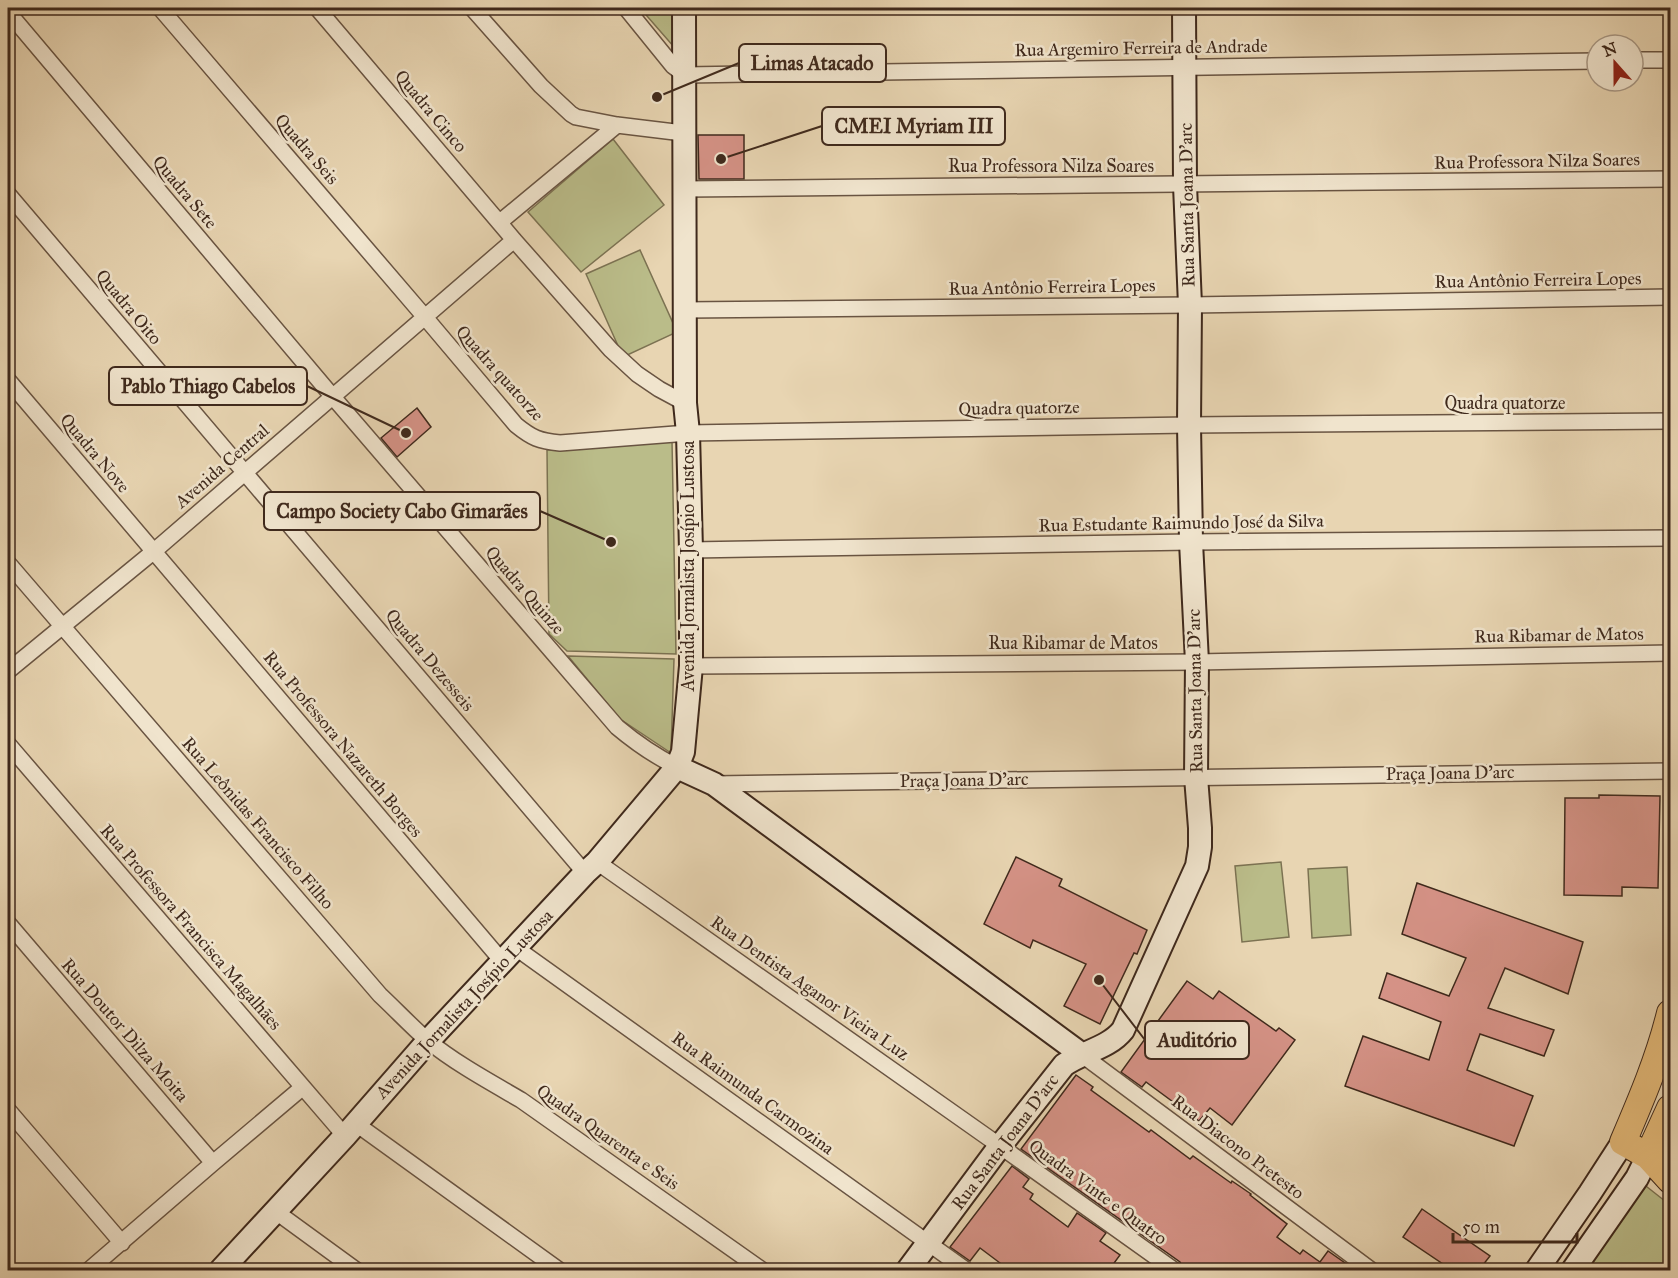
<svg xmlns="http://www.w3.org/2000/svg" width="1678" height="1278" font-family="'IM FELL Great Primer',serif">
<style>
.green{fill:#babc89;stroke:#7c7252;stroke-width:1.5}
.building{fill:#d59286;stroke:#3f291c;stroke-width:1.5}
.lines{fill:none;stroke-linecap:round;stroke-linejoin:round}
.street-casing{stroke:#695442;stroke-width:18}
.secondary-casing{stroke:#3f291c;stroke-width:26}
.primary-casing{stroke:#3f291c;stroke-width:28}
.street{stroke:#f0e4cd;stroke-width:15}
.secondary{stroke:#f0e4cd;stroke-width:22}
.primary{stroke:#e4ba79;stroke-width:26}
.labels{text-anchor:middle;stroke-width:5;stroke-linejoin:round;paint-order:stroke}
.street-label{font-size:18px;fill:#3f291c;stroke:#f0e4cd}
.leader{fill:none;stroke:#3f291c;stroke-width:2}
.callout-dot{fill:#3f291c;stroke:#f0e4cd;stroke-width:2}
.callout{fill:#f0e4cd;stroke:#3f291c;stroke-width:2}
.callout-label{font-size:20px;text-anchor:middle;font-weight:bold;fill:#3f291c}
</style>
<rect width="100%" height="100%" fill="#e8d5b2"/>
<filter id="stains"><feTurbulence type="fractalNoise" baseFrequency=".00333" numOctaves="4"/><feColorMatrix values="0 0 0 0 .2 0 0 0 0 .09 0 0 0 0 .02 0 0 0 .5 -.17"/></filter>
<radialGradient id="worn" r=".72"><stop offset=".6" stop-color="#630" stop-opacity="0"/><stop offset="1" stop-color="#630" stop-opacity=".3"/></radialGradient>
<path class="green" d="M 640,8 L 673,8 L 674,47 Z
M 613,139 L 664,205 L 581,272 L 528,212 Z
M 640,250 L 677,332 L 623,357 L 586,274 Z
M 672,441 L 676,654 L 567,651 L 549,634 L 547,450 Z
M 568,656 L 674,659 L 671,753 L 620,719 Z
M 1281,862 L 1289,937 L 1242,942 L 1235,866 Z
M 1347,867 L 1351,935 L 1312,938 L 1308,869 Z
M 1637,1179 L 1670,1205 L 1670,1270 L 1575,1270 Z"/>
<path class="building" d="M 698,135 L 744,135 L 744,179 L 699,179 Z
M 417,408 L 431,427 L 397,457 L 381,438 Z
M 1599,795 L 1660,796 L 1658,888 L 1622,887 L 1622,896 L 1564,895 L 1565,798 L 1599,798 Z
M 1016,857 L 1062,879 L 1059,886 L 1147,930 L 1137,954 L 1134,953 L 1100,1024 L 1064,1006 L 1086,964 L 1033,940 L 1030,948 L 984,924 Z
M 1417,883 L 1583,942 L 1568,994 L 1505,968 L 1488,1008 L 1554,1030 L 1544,1056 L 1480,1034 L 1467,1070 L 1533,1096 L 1514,1146 L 1345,1086 L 1363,1036 L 1429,1060 L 1441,1022 L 1379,998 L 1387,973 L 1449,996 L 1466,958 L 1402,934 Z
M 1187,981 L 1213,999 L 1219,991 L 1276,1031 L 1279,1028 L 1295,1040 L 1232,1125 L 1210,1108 L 1199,1121 L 1146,1082 L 1142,1087 L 1121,1072 Z
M 1076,1075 L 1093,1087 L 1091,1090 L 1149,1132 L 1151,1130 L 1190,1159 L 1193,1156 L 1231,1183 L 1232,1181 L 1251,1194 L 1250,1195 L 1287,1224 L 1277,1237 L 1300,1254 L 1303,1250 L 1320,1262 L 1328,1251 L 1355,1270 L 1212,1270 L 1202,1264 L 1198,1270 L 1184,1270 L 1180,1262 L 1021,1149 Z
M 1012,1166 L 1029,1179 L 1023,1187 L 1033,1194 L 1030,1199 L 1068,1227 L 1077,1213 L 1106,1233 L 1100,1241 L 1120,1255 L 1109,1270 L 994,1270 L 1000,1263 L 980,1248 L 970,1261 L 950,1247 Z
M 1422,1209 L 1490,1256 L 1479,1270 L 1452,1270 L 1403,1237 Z"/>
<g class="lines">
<defs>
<path id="street" d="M 160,8 L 424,316 L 516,425 C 532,438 539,441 560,443 L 688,433 L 1189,425 L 1670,421
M 317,8 L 514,240 L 611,350 L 637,374 L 659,389 L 685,403
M 472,8 L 541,86 L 571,114 L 576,117 L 617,125 L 683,133
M 626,8 L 673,66 L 685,75 L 1597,61
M 8,12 L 333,397 L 617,727 C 636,743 655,756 677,767
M 1633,60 L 1670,60
M 684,189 L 1670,179
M 8,194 L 585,873
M 500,222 L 617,125
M 685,310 L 1190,305 L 1670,297
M 8,380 L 502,961
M 691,550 L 1191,542 L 1670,538
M 8,563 L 380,995 C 396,1010 411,1026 427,1040 C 455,1063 490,1082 521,1100 L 762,1270
M 691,666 L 1197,662 L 1670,653
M 8,671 L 153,552 L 514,240
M 8,744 L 345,1136
M 714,784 L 1670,771
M 597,862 L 1000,1146 L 1174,1270
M 8,923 L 213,1163
M 516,948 L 966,1270
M 1081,1054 L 1371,1270
M 8,1110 L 122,1243
M 355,1123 L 559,1270
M 275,1211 L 356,1270
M 89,1270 L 213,1163 L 303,1087"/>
<path id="secondary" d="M 677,767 L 714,784 L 1081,1054
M 221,1270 L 345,1136 L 428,1041 L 585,873 L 597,862 L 677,767 L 683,752 L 691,666 L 691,550 L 688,433 L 685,403 L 684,8
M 908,1270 L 1000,1146 L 1064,1065 C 1082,1052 1109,1048 1123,1030 L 1197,866 L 1200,847 L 1200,828 L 1196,777 L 1197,662 L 1191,542 L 1189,425 L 1190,305 L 1185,185 L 1184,8
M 1537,1270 L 1590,1193 L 1623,1142
M 1573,1270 L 1637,1178 L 1648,1156"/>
<path id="primary" d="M 1670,1013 C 1659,1058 1641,1100 1623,1142 L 1648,1156 L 1670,1180
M 1648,1156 L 1670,1108"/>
</defs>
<use href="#street" class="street-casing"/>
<use href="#secondary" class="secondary-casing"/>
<use href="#primary" class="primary-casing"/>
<use href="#street" class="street"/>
<use href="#secondary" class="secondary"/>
<use href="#primary" class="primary"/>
</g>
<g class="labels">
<g class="street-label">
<text transform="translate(1141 48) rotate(-1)" y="6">Rua Argemiro Ferreira de Andrade</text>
<text transform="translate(431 111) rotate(50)" y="6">Quadra Cinco</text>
<text transform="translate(307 149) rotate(49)" y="6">Quadra Seis</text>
<text transform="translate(1537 161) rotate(-1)" y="6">Rua Professora Nilza Soares</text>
<text x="1051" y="172">Rua Professora Nilza Soares</text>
<text transform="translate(185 192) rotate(50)" y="6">Quadra Sete</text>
<text transform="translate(1187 205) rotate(-91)" y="6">Rua Santa Joana D'arc</text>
<text transform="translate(1538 280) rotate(-1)" y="6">Rua Antônio Ferreira Lopes</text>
<text transform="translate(1052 287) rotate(-1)" y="6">Rua Antônio Ferreira Lopes</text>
<text transform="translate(129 307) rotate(50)" y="6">Quadra Oito</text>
<text transform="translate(500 373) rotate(48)" y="6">Quadra quatorze</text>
<text x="1505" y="409">Quadra quatorze</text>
<text transform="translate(1019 408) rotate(-1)" y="6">Quadra quatorze</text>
<text transform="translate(95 453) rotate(50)" y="6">Quadra Nove</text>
<text transform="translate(222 466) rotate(-41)" y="6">Avenida Central</text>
<text transform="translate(1181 523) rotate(-1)" y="6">Rua Estudante Raimundo José da Silva</text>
<text transform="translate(688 566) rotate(-90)" y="6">Avenida Jornalista Josípio Lustosa</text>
<text transform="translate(525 590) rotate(49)" y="6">Quadra Quinze</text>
<text transform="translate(1559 635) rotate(-1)" y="6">Rua Ribamar de Matos</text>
<text x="1073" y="649">Rua Ribamar de Matos</text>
<text transform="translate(430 660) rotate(50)" y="6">Quadra Dezesseis</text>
<text transform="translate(1195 691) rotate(-91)" y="6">Rua Santa Joana D'arc</text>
<text transform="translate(343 744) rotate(50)" y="6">Rua Professora Nazareth Borges</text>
<text transform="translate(1450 773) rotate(-1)" y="6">Praça Joana D'arc</text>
<text transform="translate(964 780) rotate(-1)" y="6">Praça Joana D'arc</text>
<text transform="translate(258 823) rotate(49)" y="6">Rua Leônidas Francisco Filho</text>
<text transform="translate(191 927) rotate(49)" y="6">Rua Professora Francisca Magalhães</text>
<text transform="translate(810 988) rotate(35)" y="6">Rua Dentista Aganor Vieira Luz</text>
<text transform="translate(464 1004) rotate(-47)" y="6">Avenida Jornalista Josípio Lustosa</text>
<text transform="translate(125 1030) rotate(49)" y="6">Rua Doutor Dilza Moita</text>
<text transform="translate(753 1093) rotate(36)" y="6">Rua Raimunda Carmozina</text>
<text transform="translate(608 1137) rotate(35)" y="6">Quadra Quarenta e Seis</text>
<text transform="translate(1005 1142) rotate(-53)" y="6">Rua Santa Joana D'arc</text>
<text transform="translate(1238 1147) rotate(37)" y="6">Rua Diacono Pretesto</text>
<text transform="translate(1098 1192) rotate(36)" y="6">Quadra Vinte e Quatro</text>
</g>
</g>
<path class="leader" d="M657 97L739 63M721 159L822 126M406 433L307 386M611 542L540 511M1099 980L1145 1040"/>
<g class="callout-dot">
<circle cx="657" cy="97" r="6"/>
<circle cx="721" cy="159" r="6"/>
<circle cx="406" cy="433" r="6"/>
<circle cx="611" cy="542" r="6"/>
<circle cx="1099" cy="980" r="6"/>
</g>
<g class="callout">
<rect x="739" y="44" width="147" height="38" rx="6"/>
<rect x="822" y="107" width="183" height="38" rx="6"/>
<rect x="109" y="367" width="198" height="38" rx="6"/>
<rect x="264" y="492" width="276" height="38" rx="6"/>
<rect x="1145" y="1021" width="104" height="38" rx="6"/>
</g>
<g class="callout-label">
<text x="812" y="70">Limas Atacado</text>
<text x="914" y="133">CMEI Myriam III</text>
<text x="208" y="393">Pablo Thiago Cabelos</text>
<text x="402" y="518">Campo Society Cabo Gimarães</text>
<text x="1197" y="1047">Auditório</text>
</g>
<rect width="1678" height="1278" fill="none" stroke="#e8d5b2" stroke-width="30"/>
<rect x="9" y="9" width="1660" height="1260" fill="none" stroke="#3f291c" stroke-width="3"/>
<rect x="15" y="15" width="1648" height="1248" fill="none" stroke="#3f291c" stroke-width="1.5"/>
<g transform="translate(1615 63) rotate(339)"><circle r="28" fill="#f0e4cd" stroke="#a99986" stroke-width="1.5"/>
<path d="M0-4.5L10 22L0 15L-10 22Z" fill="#8f2418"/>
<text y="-9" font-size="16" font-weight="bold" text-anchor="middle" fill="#3f291c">N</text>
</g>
<path d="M1453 1233v9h124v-9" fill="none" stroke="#3f291c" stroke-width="3"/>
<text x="1462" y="1233" font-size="18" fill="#3f291c" stroke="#f0e4cd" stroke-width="4.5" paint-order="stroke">50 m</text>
<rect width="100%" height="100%" filter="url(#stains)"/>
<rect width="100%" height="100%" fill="url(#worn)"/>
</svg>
